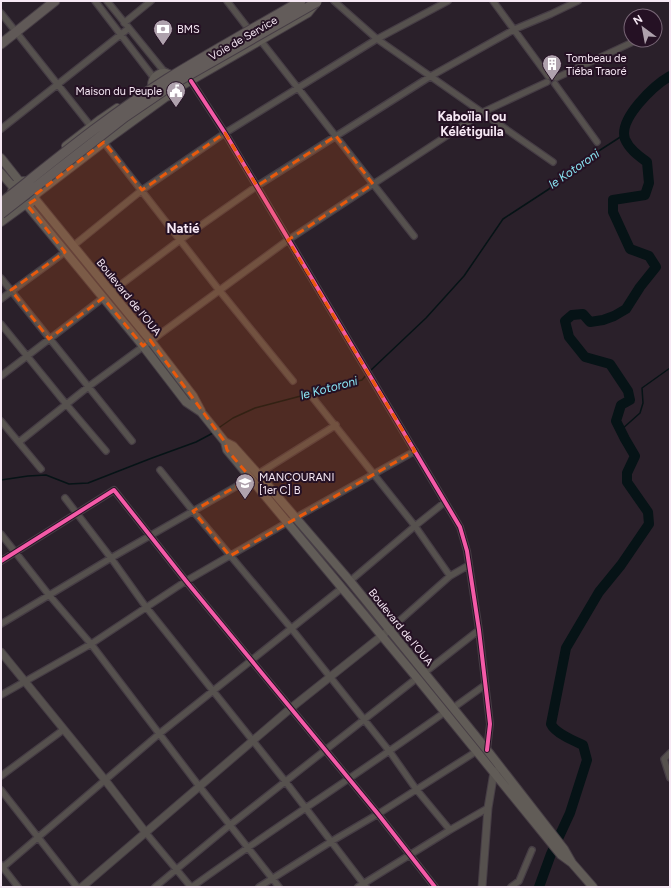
<svg xmlns="http://www.w3.org/2000/svg" width="671" height="888" font-family="Figtree,sans-serif">
<style>
.lines{fill:none;stroke-linecap:round;stroke-linejoin:round}
.stream{stroke:#061316;stroke-width:1.5}
.river{stroke:#061316;stroke-width:10}
.minor-casing{stroke:#463d45;stroke-width:8}
.tertiary-casing{stroke:#463d45;stroke-width:9}
.secondary-casing{stroke:#463d45;stroke-width:10}
.primary-casing{stroke:#463d45;stroke-width:11}
.minor{stroke:#56514e;stroke-width:5.5}
.tertiary{stroke:#56514e;stroke-width:7}
.secondary{stroke:#615c57;stroke-width:8}
.primary{stroke:#605957;stroke-width:9}
.trunk-bridge-casing{stroke:#463d45;stroke-width:11;stroke-linecap:butt}
.trunk-bridge{stroke:#635c5a;stroke-width:9}
.cycleway-casing{stroke:#251124;stroke-width:6}
.cycleway{stroke:#f35aa7;stroke-width:4}
.marked{fill:#e8590c;fill-opacity:0.2;stroke:#e8590c;stroke-width:3;stroke-dasharray:8 5;stroke-linejoin:round}
.labels{text-anchor:middle;stroke-width:4;stroke-linejoin:round;paint-order:stroke}
.poi-label{font-size:11px;fill:#f6e8f4;stroke:#251124;text-anchor:start}
.street-label{font-size:11px;fill:#f6e8f4;stroke:#251124}
.water-label{font-size:12px;font-style:italic;fill:#8ae6f5;stroke:#251124}
.quarter-label{font-size:13px;font-weight:bold;fill:#f6e8f4;stroke:#251124}
</style>
<rect width="100%" height="100%" fill="#2a202a"/>
<g class="lines">
<path class="stream" d="M 370,371 L 426,318 L 464,276 L 503,219 L 549,189 L 557,180 L 573,171 L 580,163 L 625,134
M 217,429 L 233,418 L 255,408 L 362,380 L 367,374
M 621,430 L 640,413 L 643,403 L 642,388 L 670,368
M 1,480 L 28,476 L 46,475 L 69,484 L 88,483 L 152,458 L 196,442 L 213,433"/>
<path class="river" d="M 539,887 L 551,854 L 570,813 L 587,760 L 583,745 C 574,741 555,733 551,724 L 566,648 L 599,592 L 621,565 L 649,524 L 648,512 L 627,482 L 627,473 L 635,456 L 625,439 L 616,421 L 621,405 L 630,400 L 628,391 L 610,364 L 585,357 L 569,337 L 565,321 L 572,315 L 583,314 L 590,322 L 603,320 L 614,316 L 626,309 L 640,287 L 656,267 L 649,256 L 630,249 L 613,212 L 613,200 L 645,195 L 649,183 L 647,162 C 639,156 629,149 625,139 C 618,119 654,85 670,76"/>
<defs>
<path id="minor" d="M 95,1 L 154,78
M 107,1 L 163,70 L 168,73
M 227,1 L 247,27
M 334,1 L 377,39 L 553,162
M 493,1 L 548,76
M 1,13 L 93,129
M 124,23 L 151,1
M 261,41 L 414,236
M 556,78 L 635,41
M 191,81 L 225,133 L 460,527 L 467,551 L 479,630 L 490,724 L 487,750
M 555,84 L 597,142
M 1,129 L 129,28
M 102,140 L 219,290 L 293,381
M 73,246 L 142,190 L 225,133 L 377,39 L 448,1
M 1,278 L 132,441
M 111,292 L 180,240 L 257,186 L 431,76 L 515,29 L 551,14 L 578,1
M 1,299 L 65,252
M 1,324 L 66,404 L 106,451
M 1,376 L 103,298
M 313,398 L 415,526 L 450,576
M 1,421 L 41,469
M 19,442 L 88,387 L 288,240 L 483,112 L 547,82
M 160,470 L 193,511 L 291,628 L 390,752 L 416,789 L 450,830
M 258,474 L 336,425
M 65,498 L 111,558 L 146,607 L 285,781 L 366,887
M 1,534 L 49,595 L 91,644 L 199,786 L 279,887
M 1,561 L 114,490 L 186,581 L 378,814 L 435,887
M 350,581 L 415,526 L 445,502
M 1,624 L 111,558 L 251,478
M 389,630 L 450,576 L 469,565
M 424,673 L 479,630
M 1,695 L 91,644 L 186,581 L 295,518 L 415,451
M 453,708 L 485,685
M 670,753 L 664,759 L 670,778
M 1,776 L 63,730
M 1,790 L 77,887
M 146,833 L 191,887
M 1,865 L 18,887
M 1,869 L 159,734 L 342,588
M 155,887 L 230,825 L 417,678
M 192,887 C 275,827 361,772 445,712
M 259,887 L 332,841 L 378,814 L 477,751
M 358,887 L 450,830 L 488,808
M 511,887 L 519,881 L 532,850"/>
<path id="tertiary" d="M 1,652 L 105,780 L 146,833
M 82,887 L 291,708 L 389,630
M 482,887 L 488,808 L 494,772 L 496,771"/>
<path id="secondary" d="M152 85a12 12 0 1 1 24 0a12 12 0 1 1-24 0Z
M 176,89 L 308,13 L 316,3
M 66,146 L 101,119 L 117,108
M 1,158 L 20,182
M 1,173 L 13,187
M12 193a12 12 0 1 1 24 0a12 12 0 1 1-24 0Z
M 36,194 L 104,142 L 166,97
M 35,199 L 150,340 L 193,396 L 201,411
M 27,205 L 143,346 L 186,402 L 201,412 L 225,442 L 227,450 L 417,678 L 561,855 L 572,863
M 1,222 L 23,206
M 225,442 L 233,446 L 258,474 L 350,581 L 487,750 L 564,849 L 572,863 L 593,887"/>
<path id="primary" d="M 1,44 L 55,1"/>
</defs>
<use href="#minor" class="minor-casing"/>
<use href="#tertiary" class="tertiary-casing"/>
<use href="#secondary" class="secondary-casing"/>
<use href="#primary" class="primary-casing"/>
<use href="#minor" class="minor"/>
<use href="#tertiary" class="tertiary"/>
<use href="#secondary" class="secondary"/>
<use href="#primary" class="primary"/>
<defs>
<path id="trunk-bridge" d="M 1,203 C 55,160 108,116 167,79 C 211,52 256,27 301,1
M 1,214 L 125,117 L 175,83 L 317,2"/>
</defs>
<use href="#trunk-bridge" class="trunk-bridge-casing"/>
<use href="#trunk-bridge" class="trunk-bridge"/>
<defs>
<path id="cycleway" d="M 191,81 L 225,133 L 460,527 L 467,551 L 479,630 L 490,724 L 487,750
M 1,561 L 114,490 L 186,581 L 378,814 L 435,887"/>
</defs>
<use href="#cycleway" class="cycleway-casing"/>
<use href="#cycleway" class="cycleway"/>
</g>
<path class="marked" d="M 225,133 L 257,186 L 336,136 L 373,184 L 288,240 L 415,451 L 230,556 L 193,511 L 251,478 L 227,450 L 225,442 L 150,340 L 143,346 L 103,298 L 49,339 L 11,290 L 65,252 L 27,205 L 36,199 L 36,194 L 104,142 L 142,190 Z"/>
<defs>
<symbol id="bank-pin" viewBox="-11 -11 22 30"><path d="M0 17L-7.5 6A9.5 9.5 0 1 1 7.5 6Z" fill="#afa2ad" stroke="#251124"/><path d="M-6-4H6V4H-6ZM0-2.3a2.3 2.3 0 1 0 0 4.6a2.3 2.3 0 1 0 0-4.6Z" fill="#fff"/></symbol>
<symbol id="building-pin" viewBox="-11 -11 22 30"><path d="M0 17L-7.5 6A9.5 9.5 0 1 1 7.5 6Z" fill="#afa2ad" stroke="#251124"/><path d="M-4-6H4V6H1V3H-1V6H-4ZM-2.5-4.3h1.7v1.8h-1.7ZM.8-4.3h1.7v1.8H.8ZM-2.5-1h1.7V.8h-1.7ZM.8-1h1.7V.8H.8Z" fill="#fff"/></symbol>
<symbol id="civic-pin" viewBox="-11 -11 22 30"><path d="M0 17L-7.5 6A9.5 9.5 0 1 1 7.5 6Z" fill="#afa2ad" stroke="#251124"/><path d="M-.6-6.5H3V-4.5H.6V-3L4-1V1h2V6H-6V1h2V-1L-.6-3ZM-1.2 2.5V6h2.4V2.5Z" fill="#fff"/></symbol>
<symbol id="school-pin" viewBox="-11 -11 22 30"><path d="M0 17L-7.5 6A9.5 9.5 0 1 1 7.5 6Z" fill="#afa2ad" stroke="#251124"/><path d="M0-5L7-2L0 1L-7-2ZM-4 1L0 2.5L4 1V4Q0 6-4 4Z" fill="#fff"/></symbol>
</defs>
<g fill-rule="evenodd">
<use href="#bank-pin" x="152" y="18" width="22" height="30"/>
<use href="#building-pin" x="541" y="53" width="22" height="30"/>
<use href="#civic-pin" x="165" y="80" width="22" height="30"/>
<use href="#school-pin" x="234" y="472" width="22" height="30"/>
</g>
<g class="labels">
<g class="poi-label">
<text x="177" y="33">BMS</text>
<text x="566" y="62">Tombeau de<tspan x="566" dy="13">Tiéba Traoré</tspan></text>
<text x="162" y="95" text-anchor="end">Maison du Peuple</text>
<text x="259" y="481">MANCOURANI<tspan x="259" dy="13">[1er C] B</tspan></text>
</g>
<g class="street-label">
<text transform="translate(243 38) rotate(-30)" y="4">Voie de Service</text>
<text transform="translate(129 297) rotate(51)" y="4">Boulevard de l'OUA</text>
<text transform="translate(401 627) rotate(51)" y="4">Boulevard de l'OUA</text>
</g>
<g class="water-label">
<text transform="translate(574 169) rotate(-35)" y="4">le Kotoroni</text>
<text transform="translate(329 388) rotate(-15)" y="4">le Kotoroni</text>
</g>
<g class="quarter-label">
<text x="472" y="121">Kaboïla I ou<tspan x="472" dy="15">Kélétiguila</tspan></text>
<text x="183" y="233">Natié</text>
</g>
</g>
<rect width="671" height="888" fill="none" stroke="#f6e8f4" stroke-width="4"/>
<g transform="translate(643 28) rotate(328)"><circle r="19" fill="#251124" stroke="#796777"/>
<path d="M0-3L7 15L0 10L-7 15Z" fill="#afa2ad"/>
<text y="-6" font-size="11" font-weight="bold" text-anchor="middle" fill="#f6e8f4">N</text>
</g>
</svg>
